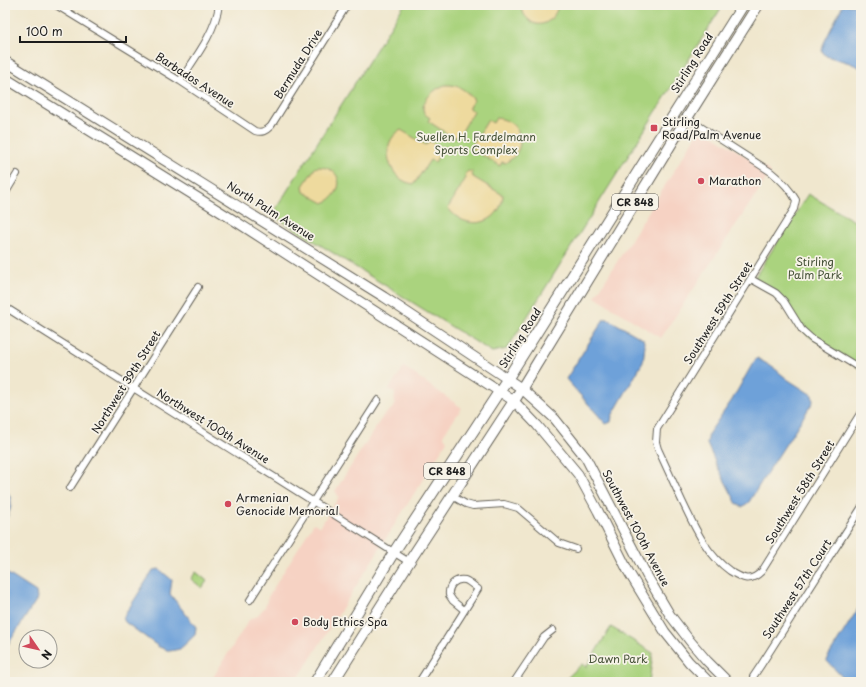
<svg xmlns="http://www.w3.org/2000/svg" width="866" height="687" font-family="'Playpen Sans',sans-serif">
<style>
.built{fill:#f6d2c3}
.green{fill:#aad37e;stroke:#63784d}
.sand{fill:#eeda9e;stroke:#857b5d}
.water{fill:#6ea1d9;stroke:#455e7a}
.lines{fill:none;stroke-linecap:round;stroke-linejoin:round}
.street-casing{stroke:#66635a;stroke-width:8}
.secondary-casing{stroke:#66635a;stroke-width:11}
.primary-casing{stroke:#66635a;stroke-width:12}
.street{stroke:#fff;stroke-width:6}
.secondary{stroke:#fff;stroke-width:9}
.primary{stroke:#fff;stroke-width:10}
.poi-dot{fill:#d1495b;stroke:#f7f3e8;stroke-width:1.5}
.labels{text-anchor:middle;stroke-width:3.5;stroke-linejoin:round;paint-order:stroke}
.shield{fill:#f7f3e8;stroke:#5e5c59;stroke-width:1}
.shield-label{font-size:10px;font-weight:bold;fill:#1c1c1c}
.street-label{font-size:11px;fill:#1c1c1c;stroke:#f7f3e8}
.poi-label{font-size:11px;fill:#1c1c1c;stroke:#f7f3e8;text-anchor:start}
.park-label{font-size:11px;fill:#475339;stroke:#f7f3e8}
</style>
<rect width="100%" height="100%" fill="#f7f3e8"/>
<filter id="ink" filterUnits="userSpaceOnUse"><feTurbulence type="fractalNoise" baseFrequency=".025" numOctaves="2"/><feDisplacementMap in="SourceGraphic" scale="8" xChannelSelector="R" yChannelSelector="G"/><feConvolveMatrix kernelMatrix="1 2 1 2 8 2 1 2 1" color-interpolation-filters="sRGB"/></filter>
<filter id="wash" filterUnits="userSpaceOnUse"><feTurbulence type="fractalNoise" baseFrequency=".012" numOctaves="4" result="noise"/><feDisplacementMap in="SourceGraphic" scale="16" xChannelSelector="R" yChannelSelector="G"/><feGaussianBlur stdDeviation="0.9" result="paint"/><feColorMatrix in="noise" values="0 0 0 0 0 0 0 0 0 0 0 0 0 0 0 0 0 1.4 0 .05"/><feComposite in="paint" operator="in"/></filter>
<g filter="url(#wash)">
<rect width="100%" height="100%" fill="#f0e7ce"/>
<path class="built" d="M 701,128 L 771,172 L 661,338 L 595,297 Z
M 404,367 L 462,408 L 443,435 L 447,441 L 296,682 L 217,682 L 212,679 L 249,620 L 257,616 L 265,607 L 268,597 L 276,584 L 314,523 L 320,527 L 339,497 L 335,491 L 383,416 L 394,407 L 395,393 L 389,389 Z"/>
<path class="green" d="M 404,5 L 723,5 L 507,349 L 492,352 L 272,215 Z
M 808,194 L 861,225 L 861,369 L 807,335 L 784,301 L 753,280 Z
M 196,572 L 207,581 L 202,588 L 191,579 Z
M 611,627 L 653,653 L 649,682 L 565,682 L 569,676 L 582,664 L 586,667 Z"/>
<path class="sand" d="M 519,5 L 558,5 C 556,19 541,31 529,20 C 524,16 521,9 519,5 Z
M 445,85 C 458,84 466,90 474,100 L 469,108 L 474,111 L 459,136 L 452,137 L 428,121 L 430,118 C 428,116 426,116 425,114 C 417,104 435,88 445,85 Z
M 496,118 C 523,120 529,151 505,163 L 502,162 L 500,166 L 474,150 L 473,144 L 488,120 L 493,123 Z
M 401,130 L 426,145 L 430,141 L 439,147 L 441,152 L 435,162 L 430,160 L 414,184 C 389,182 377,143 401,130 Z
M 318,167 C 344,167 345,193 324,203 L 304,192 L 303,186 L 315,168 Z
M 468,171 L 472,172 L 473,177 L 503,195 C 501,226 465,232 448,208 L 466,178 L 465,174 Z"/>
<path class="water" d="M 843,5 L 861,5 L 861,68 L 850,63 L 826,56 L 822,51 L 824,43 Z
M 604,319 L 608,319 L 643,339 L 645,345 L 643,362 L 612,416 L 611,422 L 606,424 L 566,379 Z
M 757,358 L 774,368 L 787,379 L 812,395 L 813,402 L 760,484 L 749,502 L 742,507 L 737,504 L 716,464 L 707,444 L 709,433 L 732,400 L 753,363 Z
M 5,489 C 14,498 12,510 5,520 Z
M 159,569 L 172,580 L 170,594 L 196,627 L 195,635 L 180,649 L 170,651 L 159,647 L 125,622 L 123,618 L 153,570 Z
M 5,572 L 36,592 L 37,599 L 5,649 Z
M 861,604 L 861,682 L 847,682 L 826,660 Z"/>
</g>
<g filter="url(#ink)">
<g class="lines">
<defs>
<path id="street" d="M 56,5 L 180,81 L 255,131 C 262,133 266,131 271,126 L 347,5
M 180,81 C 195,58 215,33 219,5
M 687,118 L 771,172 C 781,180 790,189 796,200 L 794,209 L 657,429 L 656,442 L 658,449 C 666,466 674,484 682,501 C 695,528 706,554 730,571 C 743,579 750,583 762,571 L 861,412
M 5,194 L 17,174
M 751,279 L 776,293 L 784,301 L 802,330 L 812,339 L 861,369
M 5,307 L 409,562
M 70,488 L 198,287
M 452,496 L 466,504 L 473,506 L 504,504 L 518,508 L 559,543 L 576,549
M 250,600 L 378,400
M 419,682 L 478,589 C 474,586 470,582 465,580 C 455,578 448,586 449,595 L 453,601 L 464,610
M 514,682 L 544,637 L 553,630
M 753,682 L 753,677 L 761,665 L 861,508"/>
<path id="secondary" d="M 5,61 L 384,297 L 521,388 L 555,419 L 586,458 L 647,576 L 670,615 L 690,641 L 707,661 L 728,682
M 5,78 L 232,219 L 514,401 L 537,425 L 578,474 L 598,511 L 628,571 L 665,632 L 689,662 L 709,682"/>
<path id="primary" d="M 315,682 L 394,552 L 508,378 L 743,5
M 333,682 L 409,562 L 514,401 L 687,118 L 758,5"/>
</defs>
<use href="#street" class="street-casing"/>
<use href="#secondary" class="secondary-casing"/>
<use href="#primary" class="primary-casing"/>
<use href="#street" class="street"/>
<use href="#secondary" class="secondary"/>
<use href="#primary" class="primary"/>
</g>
</g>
<g class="poi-dot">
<rect x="650" y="124" width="8" height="8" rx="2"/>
<circle cx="701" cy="181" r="4"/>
<circle cx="228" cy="504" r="4"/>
<circle cx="295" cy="622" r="4"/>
</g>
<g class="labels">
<g class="shield">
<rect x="612" y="194" width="46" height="16" rx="3"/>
<rect x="424" y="463" width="46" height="16" rx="3"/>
</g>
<g class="shield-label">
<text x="635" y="206">CR 848</text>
<text x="447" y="475">CR 848</text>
</g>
<g class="street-label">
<text transform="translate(692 63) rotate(-58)" y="4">Stirling Road</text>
<text transform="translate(298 64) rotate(-58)" y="4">Bermuda Drive</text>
<text transform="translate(195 80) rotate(33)" y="4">Barbados Avenue</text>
<text transform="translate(271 211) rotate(32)" y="4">North Palm Avenue</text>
<text transform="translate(718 313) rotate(-58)" y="4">Southwest 59th Street</text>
<text transform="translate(520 338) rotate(-58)" y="4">Stirling Road</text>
<text transform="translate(126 382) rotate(-58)" y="4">Northwest 39th Street</text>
<text transform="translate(213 426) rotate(32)" y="4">Northwest 100th Avenue</text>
<text transform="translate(800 492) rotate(-58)" y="4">Southwest 58th Street</text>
<text transform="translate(636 528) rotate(62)" y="4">Southwest 100th Avenue</text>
<text transform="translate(797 589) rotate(-57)" y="4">Southwest 57th Court</text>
</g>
<g class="poi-label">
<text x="662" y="126">Stirling<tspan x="662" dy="13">Road/Palm Avenue</tspan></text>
<text x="709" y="185">Marathon</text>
<text x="236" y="502">Armenian<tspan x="236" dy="13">Genocide Memorial</tspan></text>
<text x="303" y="626">Body Ethics Spa</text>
</g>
<g class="park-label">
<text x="476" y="141">Suellen H. Fardelmann<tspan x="476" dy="13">Sports Complex</tspan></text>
<text x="815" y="266">Stirling<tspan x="815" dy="13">Palm Park</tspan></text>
<text x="618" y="663">Dawn Park</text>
</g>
</g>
<rect width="866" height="687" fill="none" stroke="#f7f3e8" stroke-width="20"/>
<g transform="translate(38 649) rotate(124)"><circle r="19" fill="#f7f3e8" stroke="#9f9d96"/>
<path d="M0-3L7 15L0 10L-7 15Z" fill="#d1495b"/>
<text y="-6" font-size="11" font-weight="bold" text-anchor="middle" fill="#1c1c1c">N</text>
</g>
<path d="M20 36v6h106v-6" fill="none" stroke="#1c1c1c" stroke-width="2"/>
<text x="26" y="36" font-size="12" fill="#1c1c1c" stroke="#f7f3e8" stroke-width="3" paint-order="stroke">100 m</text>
</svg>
